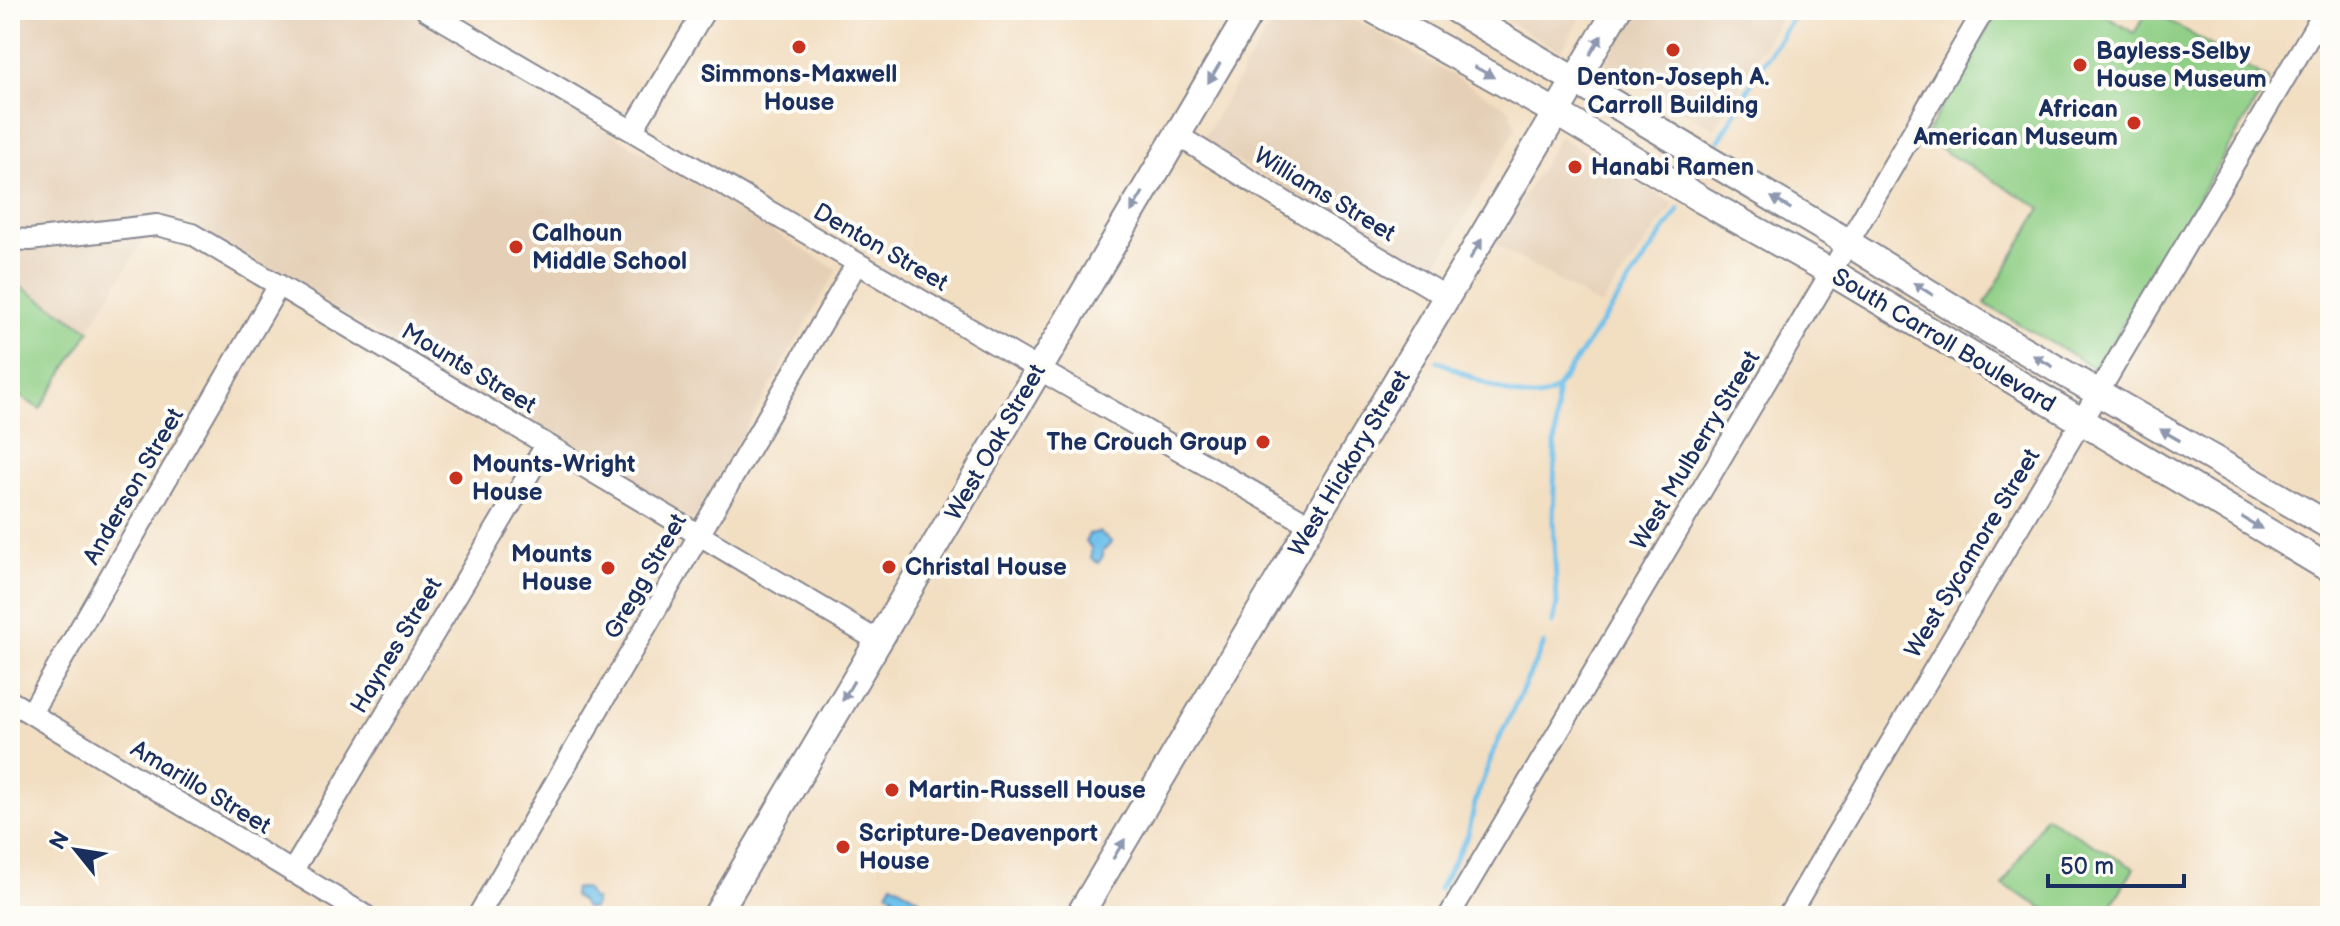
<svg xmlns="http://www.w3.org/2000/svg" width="2340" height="926" font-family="'Balsamiq Sans',sans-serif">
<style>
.built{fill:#e5d0b7}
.green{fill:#90cf86;stroke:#567f72;stroke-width:2}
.water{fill:#6fc1eb;stroke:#4578a4;stroke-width:2}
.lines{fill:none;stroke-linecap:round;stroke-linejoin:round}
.stream{stroke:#6fc1eb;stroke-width:5}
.minor-casing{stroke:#868690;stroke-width:24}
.major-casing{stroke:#868690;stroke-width:30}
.minor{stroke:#fff;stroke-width:20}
.major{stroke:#fff;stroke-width:26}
.oneway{fill:#8d97ae}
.poi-dot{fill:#c8321e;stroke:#fdfcf7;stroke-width:3}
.labels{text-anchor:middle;stroke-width:8;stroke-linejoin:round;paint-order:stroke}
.poi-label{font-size:24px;font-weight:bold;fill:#1b2f5e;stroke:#fdfcf7;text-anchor:start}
.street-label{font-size:24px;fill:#1b2f5e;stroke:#fdfcf7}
</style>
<rect width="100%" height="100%" fill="#fdfcf7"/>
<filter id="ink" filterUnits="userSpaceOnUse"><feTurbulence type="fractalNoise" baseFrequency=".0125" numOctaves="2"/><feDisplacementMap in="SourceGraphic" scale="16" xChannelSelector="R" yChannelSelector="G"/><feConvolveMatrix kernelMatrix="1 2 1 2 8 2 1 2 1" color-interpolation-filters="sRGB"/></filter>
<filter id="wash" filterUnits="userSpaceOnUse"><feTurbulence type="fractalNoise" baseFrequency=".006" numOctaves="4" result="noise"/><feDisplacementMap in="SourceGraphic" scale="32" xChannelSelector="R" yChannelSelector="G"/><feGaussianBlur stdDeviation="1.8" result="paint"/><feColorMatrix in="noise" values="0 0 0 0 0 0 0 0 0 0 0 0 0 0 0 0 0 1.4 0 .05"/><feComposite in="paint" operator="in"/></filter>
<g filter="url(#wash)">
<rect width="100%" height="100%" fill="#f2dec1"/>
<path class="built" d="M 10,10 L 407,10 L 837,270 L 693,521 L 194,225 L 159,215 L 40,409 L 10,390 Z
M 1279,10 L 1339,10 L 1510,109 L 1516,128 L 1430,277 L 1202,140 Z
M 1489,10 L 1585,10 L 1561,51 Z
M 1638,10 L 1785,10 L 1715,129 L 1605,65 Z
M 1559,137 L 1674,204 L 1600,306 L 1496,244 Z"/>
<path class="green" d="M 1999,10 L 2096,10 L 2134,33 L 2149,10 L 2151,10 L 2269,80 L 2096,369 L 1985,304 L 2041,208 L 1923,139 Z
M 10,280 L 90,330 L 40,409 L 10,390 Z
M 2045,816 L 2134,868 L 2105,916 L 2057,916 L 2003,885 Z"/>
<path class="water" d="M 1099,532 L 1111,541 L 1110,544 L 1103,551 L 1103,556 L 1098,563 L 1091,558 L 1091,548 L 1086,541 L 1089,534 Z
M 892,883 L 919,899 L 913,911 L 892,899 L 893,896 L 887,892 Z
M 579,888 L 586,889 L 592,899 L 595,899 L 595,905 L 592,909 L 585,908 L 580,900 L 573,896 L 574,889 Z"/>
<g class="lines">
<path class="stream" d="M 1719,141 L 1758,72 L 1793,18 L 1803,10
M 1438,361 C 1463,372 1520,406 1546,395 C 1550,394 1554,391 1557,388 L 1679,209
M 1553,623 L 1557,604 L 1553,519 L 1557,389
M 1439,889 L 1468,835 L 1476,799 L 1494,750 L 1544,644"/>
</g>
</g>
<g filter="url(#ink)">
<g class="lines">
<defs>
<path id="minor" d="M 426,10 L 1021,359 L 1312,526
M 632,131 L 705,10
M 1177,135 L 1303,213 L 1447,297
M 10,239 L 30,240 L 157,225 L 192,234 L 878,641
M 10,701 L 366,916
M 31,713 L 279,285
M 292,872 L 546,445
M 478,916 L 857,263
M 1449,916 L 1831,272 L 1984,10
M 1788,916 L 2325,10"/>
<path id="major" d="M 1374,10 L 1557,113 L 1702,200 L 1831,272 L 2330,569
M 1456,10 L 1832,233 L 1989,330 L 2330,526
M 716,916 L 1251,10
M 1079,916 L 1617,10"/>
</defs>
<use href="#minor" class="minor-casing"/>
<use href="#major" class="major-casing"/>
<use href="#minor" class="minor"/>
<use href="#major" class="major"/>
</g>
<defs><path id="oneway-solid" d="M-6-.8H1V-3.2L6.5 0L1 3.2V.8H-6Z" transform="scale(2)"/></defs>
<g class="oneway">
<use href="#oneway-solid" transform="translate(1596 45) rotate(-59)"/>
<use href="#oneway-solid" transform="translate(1484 72) rotate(29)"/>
<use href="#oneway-solid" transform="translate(1214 73) rotate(121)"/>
<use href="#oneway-solid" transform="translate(1137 202) rotate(121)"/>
<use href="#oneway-solid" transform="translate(1781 203) rotate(-149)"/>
<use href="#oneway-solid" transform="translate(1476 249) rotate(-59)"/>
<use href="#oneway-solid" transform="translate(1923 289) rotate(-148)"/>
<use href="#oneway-solid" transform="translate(2043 361) rotate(-150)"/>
<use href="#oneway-solid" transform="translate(2170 435) rotate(-150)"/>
<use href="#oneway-solid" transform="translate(2252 523) rotate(31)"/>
<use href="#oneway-solid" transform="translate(848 691) rotate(120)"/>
<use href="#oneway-solid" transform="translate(1119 849) rotate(-59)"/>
</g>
</g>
<g class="poi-dot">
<circle cx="799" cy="47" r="8"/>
<circle cx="1673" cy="50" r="8"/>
<circle cx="2080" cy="65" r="8"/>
<circle cx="2134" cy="123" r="8"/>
<circle cx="1575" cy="167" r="8"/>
<circle cx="516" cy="247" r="8"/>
<circle cx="1263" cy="442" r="8"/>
<circle cx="456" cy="478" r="8"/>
<circle cx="889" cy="567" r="8"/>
<circle cx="608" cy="568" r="8"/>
<circle cx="892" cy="790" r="8"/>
<circle cx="843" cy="847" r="8"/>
</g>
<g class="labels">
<g class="poi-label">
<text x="2096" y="59">Bayless-Selby<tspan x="2096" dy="28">House Museum</tspan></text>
<text x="799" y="82" text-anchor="middle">Simmons-Maxwell<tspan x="799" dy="28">House</tspan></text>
<text x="1673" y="85" text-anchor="middle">Denton-Joseph A.<tspan x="1673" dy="28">Carroll Building</tspan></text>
<text x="2118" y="117" text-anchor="end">African<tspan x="2118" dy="28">American Museum</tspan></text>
<text x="1591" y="175">Hanabi Ramen</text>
<text x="532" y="241">Calhoun<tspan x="532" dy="28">Middle School</tspan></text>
<text x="1247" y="450" text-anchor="end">The Crouch Group</text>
<text x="472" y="472">Mounts-Wright<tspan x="472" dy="28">House</tspan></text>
<text x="592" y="562" text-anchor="end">Mounts<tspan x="592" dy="28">House</tspan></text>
<text x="905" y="575">Christal House</text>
<text x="908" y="798">Martin-Russell House</text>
<text x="859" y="841">Scripture-Deavenport<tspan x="859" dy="28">House</tspan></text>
</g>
<g class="street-label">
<text transform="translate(1325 194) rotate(31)" y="8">Williams Street</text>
<text transform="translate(881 247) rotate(30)" y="8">Denton Street</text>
<text transform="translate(1944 340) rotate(31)" y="8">South Carroll Boulevard</text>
<text transform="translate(469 368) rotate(31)" y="8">Mounts Street</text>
<text transform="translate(995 442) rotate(-60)" y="8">West Oak Street</text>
<text transform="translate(1695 450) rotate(-59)" y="8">West Mulberry Street</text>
<text transform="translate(1349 463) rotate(-59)" y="8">West Hickory Street</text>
<text transform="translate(133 486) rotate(-60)" y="8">Anderson Street</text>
<text transform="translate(1972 553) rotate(-59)" y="8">West Sycamore Street</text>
<text transform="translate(645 576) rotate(-60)" y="8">Gregg Street</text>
<text transform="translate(396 645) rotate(-59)" y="8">Haynes Street</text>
<text transform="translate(201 787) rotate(31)" y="8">Amarillo Street</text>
</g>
</g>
<rect width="2340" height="926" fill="none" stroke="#fdfcf7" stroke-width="40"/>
<g transform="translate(76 850) rotate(300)" stroke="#fdfcf7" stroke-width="6" paint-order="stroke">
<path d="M0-6L14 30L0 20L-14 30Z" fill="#1b2f5e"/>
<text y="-12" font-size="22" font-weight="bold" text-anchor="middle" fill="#1b2f5e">N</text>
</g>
<path d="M2048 874v12h136v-12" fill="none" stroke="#1b2f5e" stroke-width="4"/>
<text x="2060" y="874" font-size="24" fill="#1b2f5e" stroke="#fdfcf7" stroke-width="6" paint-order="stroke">50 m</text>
</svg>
